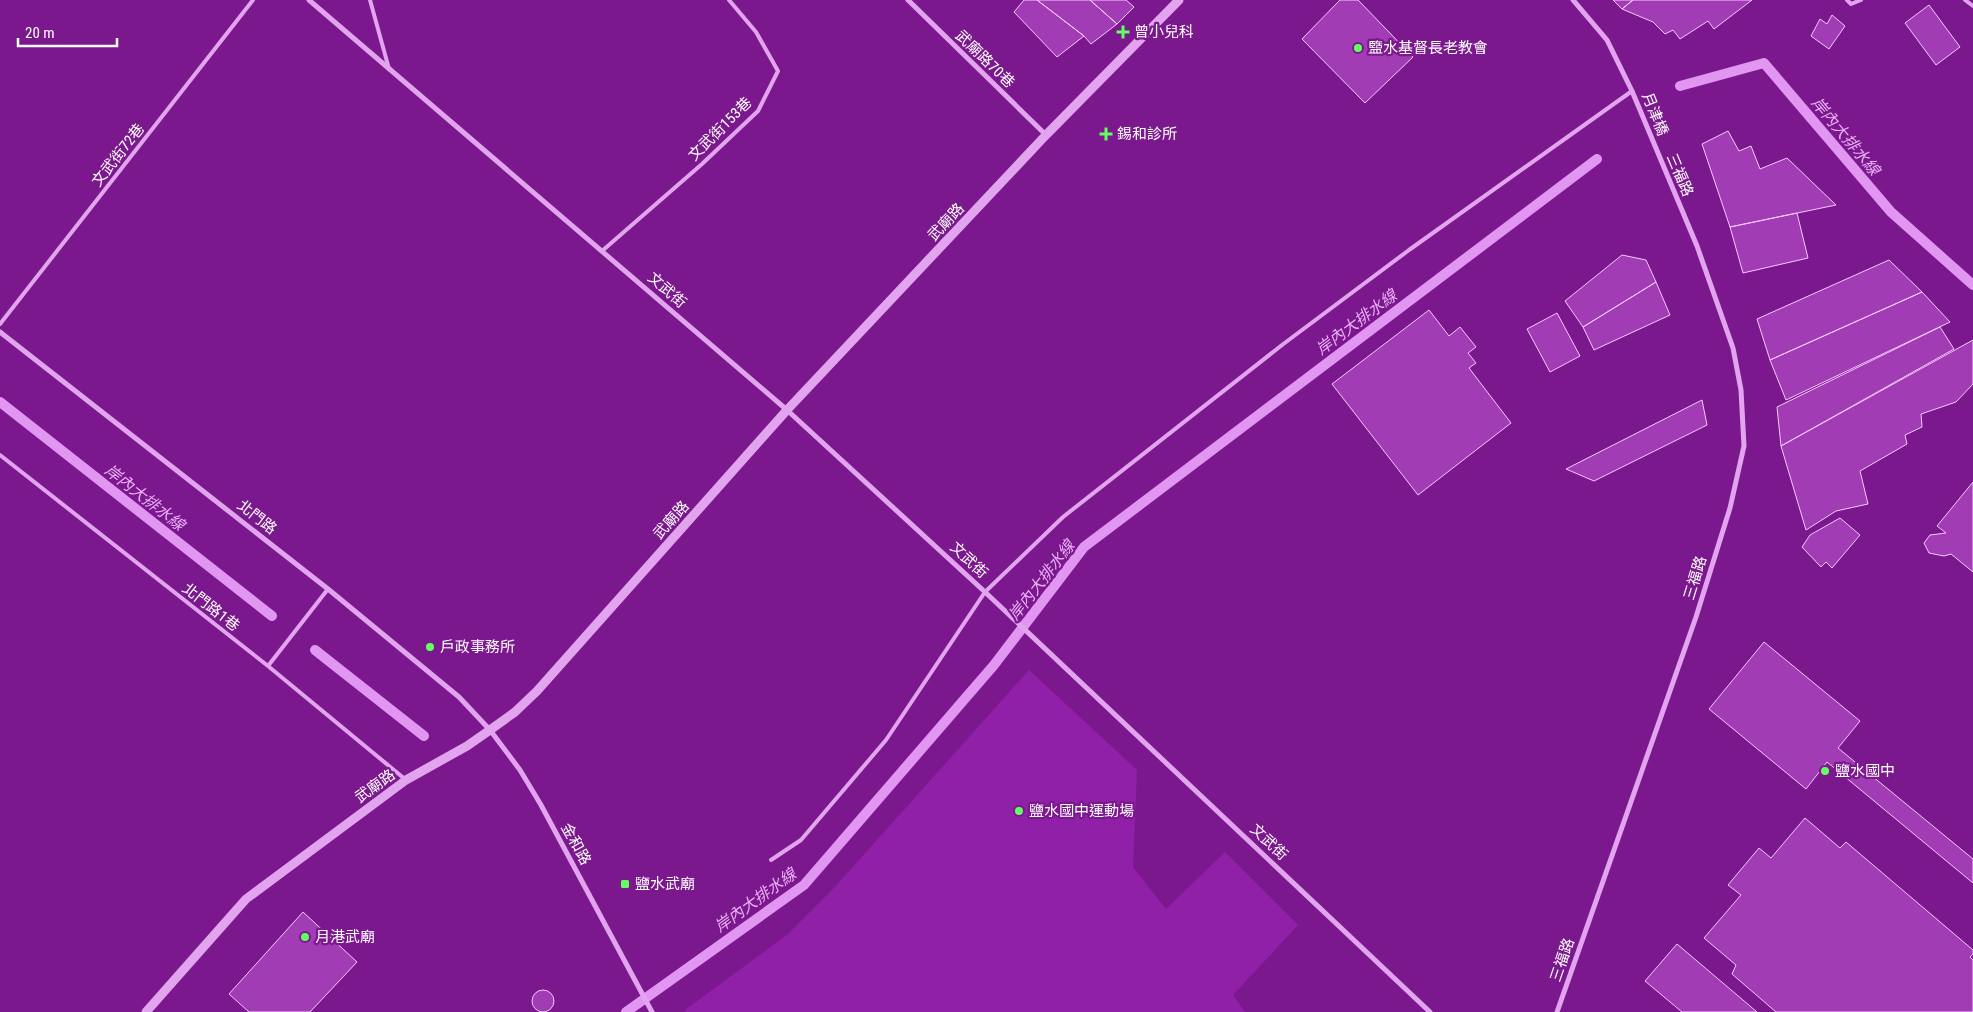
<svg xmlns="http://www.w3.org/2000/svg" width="1973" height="1012" font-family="'Roboto Condensed','Noto Sans TC',sans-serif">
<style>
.park{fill:#9120a8}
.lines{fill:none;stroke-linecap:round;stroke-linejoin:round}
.stream{stroke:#e196f2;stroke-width:10}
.building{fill:#a13cb5;stroke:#f3cafb}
.service{stroke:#e2a4ef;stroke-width:4}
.minor{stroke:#e2a4ef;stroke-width:5}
.tertiary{stroke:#e2a4ef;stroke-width:9}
.poi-dot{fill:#63ff62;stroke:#7c188e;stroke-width:2}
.labels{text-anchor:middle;stroke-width:4.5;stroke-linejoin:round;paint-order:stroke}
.poi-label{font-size:15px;fill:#fff;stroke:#7c188e;text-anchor:start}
.street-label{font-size:15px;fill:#fff;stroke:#7c188e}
.water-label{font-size:16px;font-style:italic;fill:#eab0f6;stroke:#7c188e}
</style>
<rect width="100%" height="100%" fill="#7c188e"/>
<path class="park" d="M 1029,670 L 1137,770 L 1133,867 L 1166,909 L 1225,852 L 1298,925 L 1233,995 L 1245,1012 L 686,1012 L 685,1010 L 788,934 L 834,888 Z"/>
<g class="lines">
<path class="stream" d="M 1680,86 L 1764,63 L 1891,212 L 1973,285
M 0,402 L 272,616
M 315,650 L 424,736
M 626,1012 L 804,885 L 994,665 L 1084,547 L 1597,159"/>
</g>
<path class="building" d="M 1024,0 L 1037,0 L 1084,36 L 1057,57 L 1014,12 Z
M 1037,0 L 1090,0 L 1117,24 L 1091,44 L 1084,36 Z
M 1090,0 L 1126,0 L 1134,7 L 1117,24 Z
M 1340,0 L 1358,0 L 1413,57 L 1365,103 L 1302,39 Z
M 1613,0 L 1633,0 L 1622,9 Z
M 1633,0 L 1752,0 L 1714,29 L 1708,21 L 1680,39 L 1673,30 L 1665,34 L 1653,22 L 1622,9 Z
M 1929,5 L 1960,47 L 1936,65 L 1905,23 Z
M 1832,15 L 1845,26 L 1829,49 L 1811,36 L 1820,19 L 1827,24 Z
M 1728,131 L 1739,151 L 1751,146 L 1760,169 L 1787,158 L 1836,205 L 1730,227 L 1702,144 Z
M 1797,213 L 1808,258 L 1743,273 L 1730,227 Z
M 1622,255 L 1646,260 L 1656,282 L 1583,327 L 1565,301 Z
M 1889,260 L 1922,292 L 1770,360 L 1757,319 Z
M 1656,282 L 1670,315 L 1594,350 L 1583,327 Z
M 1922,292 L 1950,322 L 1786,400 L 1770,360 Z
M 1429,310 L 1449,336 L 1460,327 L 1476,347 L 1468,353 L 1476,363 L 1469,368 L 1511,423 L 1418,495 L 1332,384 Z
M 1557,313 L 1580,356 L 1550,372 L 1527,329 Z
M 1940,327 L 1954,349 L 1781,446 L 1777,407 Z
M 1973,340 L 1973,384 L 1956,402 L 1921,414 L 1922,427 L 1905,435 L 1907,444 L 1860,471 L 1868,504 L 1836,511 L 1806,530 L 1781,446 Z
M 1702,400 L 1707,425 L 1594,481 L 1566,469 Z
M 1973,482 L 1973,572 L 1951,554 L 1944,556 L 1929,553 L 1924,543 L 1930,535 L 1946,533 L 1937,526 Z
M 1840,518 L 1860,535 L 1832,568 L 1826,562 L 1821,567 L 1802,547 L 1810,535 Z
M 1764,642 L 1860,721 L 1838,748 L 1973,859 L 1973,883 L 1827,762 L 1806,789 L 1709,709 Z
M 1805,818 L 1840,848 L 1846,842 L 1973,950 L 1973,954 L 1970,957 L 1973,960 L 1973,1012 L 1776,1012 L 1732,974 L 1736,965 L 1704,938 L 1741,895 L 1728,885 L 1759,848 L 1771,858 Z
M 303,912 L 357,962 L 310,1012 L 249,1012 L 229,994 Z
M 1677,944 L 1757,1012 L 1682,1012 L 1645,981 Z
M532 1001a11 11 0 1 1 22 0a11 11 0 1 1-22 0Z"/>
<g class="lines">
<path class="service" d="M 370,0 L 389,69
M 1847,0 L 1851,4 L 1861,0
M 1965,0 L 1973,6
M 602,251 L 702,164 L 758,111 L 778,71 L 756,32 L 729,0
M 0,324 L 253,0
M 0,455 L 268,666 L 406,780
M 268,666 L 328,589
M 771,860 L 801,840 L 886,740 L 985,592 L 1063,517 L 1282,345 L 1409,250 L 1632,91"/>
<path class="minor" d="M 309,0 L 787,410 L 985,592 L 1430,1012
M 908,0 L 1046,135
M 0,332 L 328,589 L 459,697 L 490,730 L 520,770 L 541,805 L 652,1012
M 1557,1012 L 1696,617 L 1730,508 L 1744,446 L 1741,390 L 1733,348 L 1697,246 L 1632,91 L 1607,40 L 1573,0"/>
<path class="tertiary" d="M 146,1012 L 246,899 L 406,780 L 467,746 L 490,730 L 515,712 L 537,691 L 787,410 L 1046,135 L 1179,0"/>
</g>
<g class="poi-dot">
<path d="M1120.5 24.5h5v5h5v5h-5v5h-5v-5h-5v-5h5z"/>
<circle cx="1358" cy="48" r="5"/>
<path d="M1103.5 126.5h5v5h5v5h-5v5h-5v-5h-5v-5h5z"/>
<circle cx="430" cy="647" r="5"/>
<circle cx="1825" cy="771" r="5"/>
<circle cx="1019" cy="811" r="5"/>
<rect x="620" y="879" width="10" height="10" rx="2.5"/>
<circle cx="305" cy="937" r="5"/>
</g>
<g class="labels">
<g class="poi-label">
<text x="1134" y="37">曾小兒科</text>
<text x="1368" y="53">盬水基督長老教會</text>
<text x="1117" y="139">錫和診所</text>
<text x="440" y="652">戶政事務所</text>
<text x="1835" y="776">鹽水國中</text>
<text x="1029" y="816">鹽水國中運動場</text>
<text x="635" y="889">鹽水武廟</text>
<text x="315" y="942">月港武廟</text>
</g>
<g class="street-label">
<text transform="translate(985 59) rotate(44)" y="5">武廟路70巷</text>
<text transform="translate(1655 114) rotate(68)" y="5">月津橋</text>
<text transform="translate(720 129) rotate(-45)" y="5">文武街153巷</text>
<text transform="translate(118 155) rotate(-52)" y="5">文武街72巷</text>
<text transform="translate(1680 175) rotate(67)" y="5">三福路</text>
<text transform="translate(946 222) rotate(-47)" y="5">武廟路</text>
<text transform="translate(667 290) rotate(41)" y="5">文武街</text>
<text transform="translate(257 517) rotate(38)" y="5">北門路</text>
<text transform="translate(671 520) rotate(-48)" y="5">武廟路</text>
<text transform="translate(969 560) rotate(43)" y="5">文武街</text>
<text transform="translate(1695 578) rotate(-73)" y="5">三福路</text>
<text transform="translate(211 607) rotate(38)" y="5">北門路1巷</text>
<text transform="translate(375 786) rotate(-36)" y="5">武廟路</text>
<text transform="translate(1269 842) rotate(43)" y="5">文武街</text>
<text transform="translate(576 844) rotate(61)" y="5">金和路</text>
<text transform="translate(1562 960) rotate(-71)" y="5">三福路</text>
</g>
<g class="water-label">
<text transform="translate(1846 136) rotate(50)" y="6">岸內大排水線</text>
<text transform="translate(1356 322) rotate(-37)" y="6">岸內大排水線</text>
<text transform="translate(145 497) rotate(38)" y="6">岸內大排水線</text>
<text transform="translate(1041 580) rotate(-52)" y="6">岸內大排水線</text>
<text transform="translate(755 900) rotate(-36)" y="6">岸內大排水線</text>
</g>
</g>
<path d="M18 38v8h99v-8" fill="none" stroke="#ffffff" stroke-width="2.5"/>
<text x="25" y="38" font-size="15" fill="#ffffff" stroke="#7c188e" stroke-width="4" paint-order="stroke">20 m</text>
</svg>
